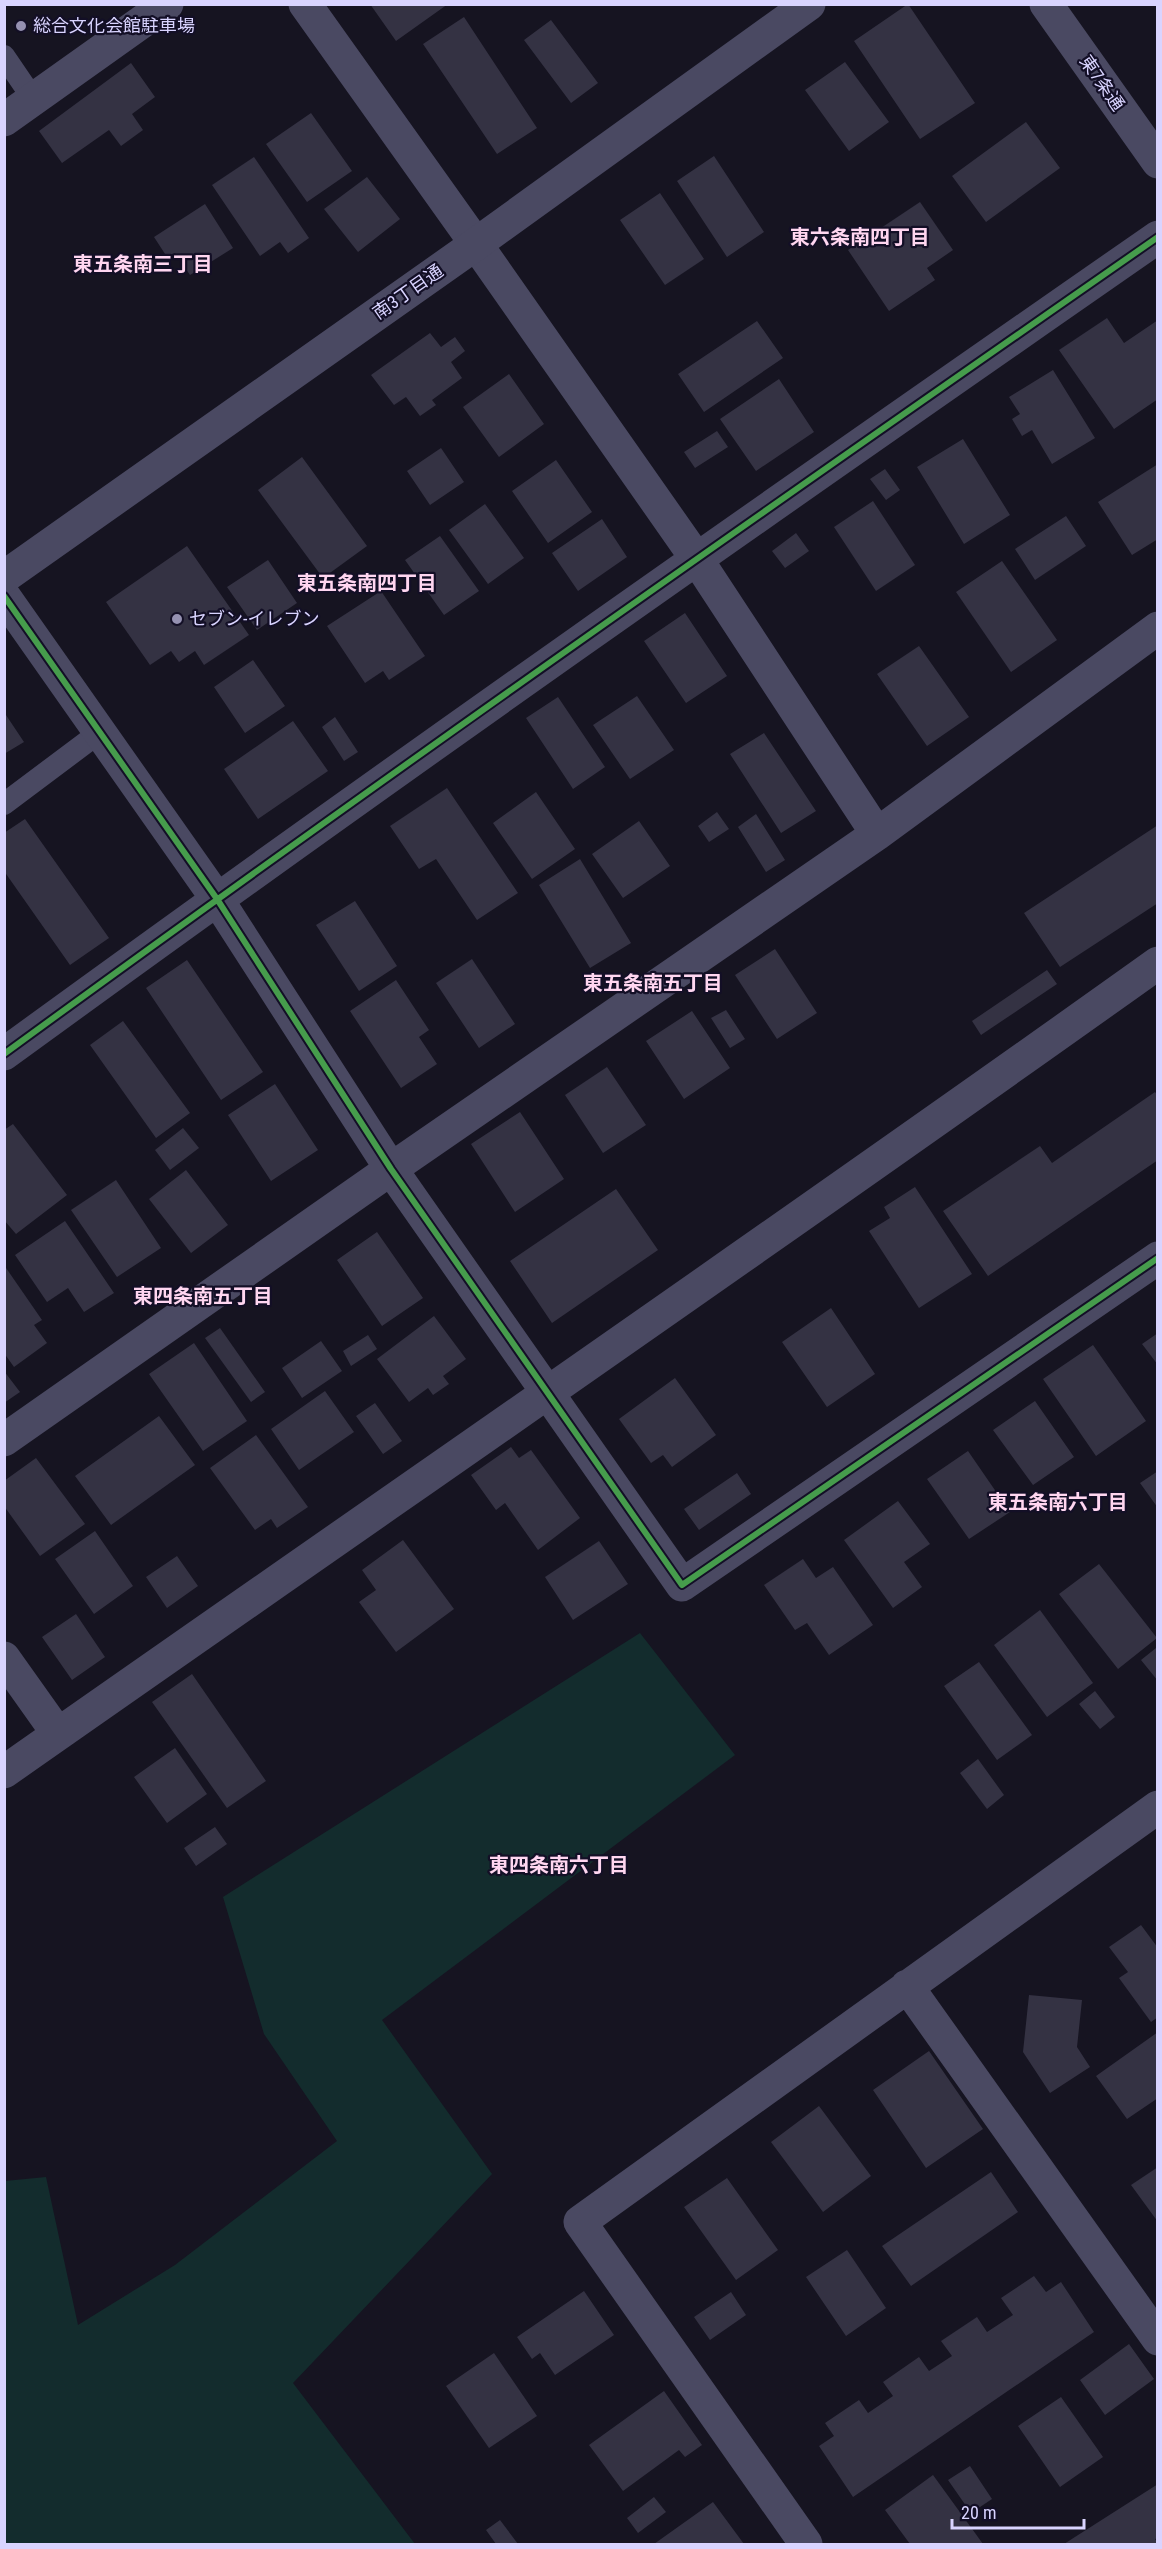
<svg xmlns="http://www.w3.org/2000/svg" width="1162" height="2549" font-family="'Roboto Condensed','Noto Sans JP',sans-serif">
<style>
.green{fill:#132c2d}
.building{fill:#343243}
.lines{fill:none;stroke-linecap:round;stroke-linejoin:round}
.service{stroke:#4a4962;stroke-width:22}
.minor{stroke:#4a4962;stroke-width:33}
.tertiary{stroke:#4a4962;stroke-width:33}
.cycleway-casing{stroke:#130f26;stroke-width:10}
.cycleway{stroke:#469c4c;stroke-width:6}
.poi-dot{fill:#9591b1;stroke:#130f26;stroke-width:2}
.labels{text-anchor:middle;stroke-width:4.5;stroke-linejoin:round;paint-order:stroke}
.poi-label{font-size:18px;fill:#d9d4ff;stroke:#130f26;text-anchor:start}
.street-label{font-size:18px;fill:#d9d4ff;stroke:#130f26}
.neighbourhood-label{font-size:20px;font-weight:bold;fill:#ffd6f0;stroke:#130f26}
</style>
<rect width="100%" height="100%" fill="#161421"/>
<path class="green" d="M 640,1633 L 735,1755 L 382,2020 L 492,2174 L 293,2383 L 415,2544 L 5,2544 L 5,2181 L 46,2177 L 78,2325 L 175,2265 L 337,2141 L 264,2034 L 223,1897 Z"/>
<path class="building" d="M 370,4 L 448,4 L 396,41 Z
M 908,4 L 975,103 L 920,139 L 854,41 Z
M 464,17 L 537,128 L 497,154 L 423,44 Z
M 551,20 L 598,83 L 571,103 L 524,40 Z
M 845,62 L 889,122 L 849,151 L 805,90 Z
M 131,63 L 155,97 L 132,114 L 143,130 L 121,146 L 109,130 L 62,163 L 39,131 Z
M 311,113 L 352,171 L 307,202 L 266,144 Z
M 1026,122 L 1060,168 L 986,222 L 952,176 Z
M 714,156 L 764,232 L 727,257 L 677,181 Z
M 254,157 L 309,238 L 288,253 L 280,242 L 260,256 L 212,185 Z
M 367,177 L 400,219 L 358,252 L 324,209 Z
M 660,193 L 704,259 L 665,285 L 620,220 Z
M 920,202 L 953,250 L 927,268 L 935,280 L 889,311 L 848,250 Z
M 205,204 L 233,248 L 190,275 L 175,253 L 167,257 L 154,237 Z
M 1107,318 L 1124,343 L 1158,320 L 1158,399 L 1114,429 L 1059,350 Z
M 757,321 L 783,358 L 704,412 L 678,374 Z
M 430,333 L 441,347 L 455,337 L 465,351 L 451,362 L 462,378 L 432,400 L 436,405 L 420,416 L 406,397 L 394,405 L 371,375 Z
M 1053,370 L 1095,438 L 1052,464 L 1032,430 L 1022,436 L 1012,419 L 1020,414 L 1009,397 Z
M 509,374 L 544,424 L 499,457 L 463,407 Z
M 779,379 L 814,432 L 756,471 L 720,419 Z
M 717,431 L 728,447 L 695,468 L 684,452 Z
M 963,439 L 1010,515 L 964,544 L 917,467 Z
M 441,448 L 464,482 L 430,505 L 407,471 Z
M 302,457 L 367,546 L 323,578 L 258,490 Z
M 556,460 L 592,512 L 548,543 L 512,491 Z
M 1158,464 L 1158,539 L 1132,555 L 1098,502 Z
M 885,469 L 900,490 L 886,500 L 870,479 Z
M 873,501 L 915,565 L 876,591 L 834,527 Z
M 485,504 L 524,558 L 488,584 L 449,530 Z
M 1066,516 L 1086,546 L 1035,580 L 1015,549 Z
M 602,519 L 627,557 L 578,591 L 552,553 Z
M 796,533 L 809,551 L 785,568 L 772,551 Z
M 440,536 L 479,591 L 444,615 L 405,560 Z
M 187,546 L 249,635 L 204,665 L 195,651 L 179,662 L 171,651 L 150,665 L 106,602 Z
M 268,560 L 297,603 L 257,630 L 227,587 Z
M 1002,561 L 1057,640 L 1011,672 L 956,592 Z
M 381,591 L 425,656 L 389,680 L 383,671 L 365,683 L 327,626 Z
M 685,613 L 727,676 L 686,703 L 644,641 Z
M 919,646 L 969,717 L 927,746 L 877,674 Z
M 253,660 L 285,706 L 245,733 L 214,687 Z
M 637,696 L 674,750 L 630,779 L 593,725 Z
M 558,697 L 605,767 L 573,789 L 526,718 Z
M 4,712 L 24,742 L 4,754 Z
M 335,717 L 358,752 L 344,761 L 322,727 Z
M 293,721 L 328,771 L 258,819 L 224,769 Z
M 764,733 L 816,811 L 781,833 L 730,754 Z
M 447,788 L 518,893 L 477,920 L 436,859 L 419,869 L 390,826 Z
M 536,792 L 575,849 L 532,879 L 493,823 Z
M 717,812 L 729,829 L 709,842 L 698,826 Z
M 756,814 L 785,860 L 766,872 L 738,827 Z
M 25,819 L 109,938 L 70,965 L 4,871 L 4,833 Z
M 639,821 L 670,866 L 623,898 L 592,854 Z
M 1158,825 L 1158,903 L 1060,967 L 1024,913 Z
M 580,859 L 631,943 L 590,968 L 539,885 Z
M 355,901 L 397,966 L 359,991 L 316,925 Z
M 775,949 L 817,1013 L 777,1039 L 735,975 Z
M 472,959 L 515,1024 L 479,1048 L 436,983 Z
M 187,960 L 263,1072 L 221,1100 L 146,988 Z
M 1047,970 L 1057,984 L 981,1035 L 972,1021 Z
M 396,980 L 429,1030 L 419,1037 L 437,1064 L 401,1088 L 350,1011 Z
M 726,1010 L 745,1039 L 730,1048 L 711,1018 Z
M 692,1011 L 730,1068 L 684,1099 L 646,1041 Z
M 123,1021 L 190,1113 L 156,1138 L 90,1045 Z
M 607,1067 L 646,1125 L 603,1153 L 565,1095 Z
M 275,1084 L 318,1150 L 271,1181 L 228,1115 Z
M 1155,1092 L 1158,1096 L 1158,1160 L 988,1276 L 943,1211 L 1040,1146 L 1052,1163 Z
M 520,1112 L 564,1179 L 515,1212 L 471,1144 Z
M 13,1124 L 67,1195 L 16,1234 L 4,1220 L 4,1130 Z
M 183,1128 L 199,1148 L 170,1170 L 155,1150 Z
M 186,1170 L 228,1225 L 191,1253 L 149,1199 Z
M 116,1180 L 161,1248 L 117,1277 L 71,1210 Z
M 915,1187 L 972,1274 L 919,1308 L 869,1231 L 890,1218 L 884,1207 Z
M 616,1189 L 658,1250 L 552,1323 L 510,1261 Z
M 65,1221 L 114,1293 L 84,1312 L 68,1288 L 47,1302 L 15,1255 Z
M 377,1232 L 423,1298 L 382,1326 L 337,1260 Z
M 4,1265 L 42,1320 L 34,1325 L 47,1343 L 14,1367 L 4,1353 Z
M 831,1308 L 875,1374 L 827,1407 L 782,1342 Z
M 434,1316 L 466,1359 L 443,1376 L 449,1384 L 433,1395 L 428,1388 L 409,1402 L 377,1359 Z
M 220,1328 L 265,1392 L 251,1402 L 205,1338 Z
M 1158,1333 L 1158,1365 L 1142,1344 Z
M 368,1335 L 377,1349 L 351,1366 L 343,1351 Z
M 321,1341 L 342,1371 L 302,1398 L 282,1368 Z
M 194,1343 L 247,1421 L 203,1451 L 149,1374 Z
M 1093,1345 L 1146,1421 L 1096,1456 L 1043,1379 Z
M 4,1371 L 20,1392 L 4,1403 Z
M 675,1378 L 716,1435 L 672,1467 L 663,1455 L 651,1463 L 619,1419 Z
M 325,1391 L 354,1432 L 299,1470 L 271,1429 Z
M 1035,1401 L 1074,1457 L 1033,1485 L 993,1430 Z
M 375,1403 L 402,1441 L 383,1454 L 356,1416 Z
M 159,1416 L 195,1465 L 111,1525 L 75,1476 Z
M 256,1435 L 308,1507 L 277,1528 L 271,1519 L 255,1530 L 210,1468 Z
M 511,1447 L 519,1458 L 531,1450 L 580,1518 L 538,1550 L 505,1503 L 496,1510 L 471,1475 Z
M 968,1451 L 1010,1512 L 969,1539 L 927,1479 Z
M 36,1458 L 85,1524 L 40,1556 L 4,1506 L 4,1481 Z
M 1158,1471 L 1158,1508 L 1140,1483 Z
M 737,1473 L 751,1494 L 699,1530 L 684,1509 Z
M 898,1501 L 930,1544 L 904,1562 L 922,1587 L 893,1608 L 844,1540 Z
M 95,1531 L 133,1586 L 94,1614 L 55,1559 Z
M 403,1540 L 454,1609 L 396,1652 L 359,1602 L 376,1590 L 362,1570 Z
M 599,1541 L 628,1584 L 573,1620 L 545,1577 Z
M 177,1556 L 198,1586 L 167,1608 L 146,1577 Z
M 803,1559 L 816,1578 L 833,1567 L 873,1625 L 829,1655 L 807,1623 L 795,1630 L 764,1585 Z
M 1099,1564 L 1157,1638 L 1118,1669 L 1059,1594 Z
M 1040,1610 L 1093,1683 L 1047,1717 L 994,1645 Z
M 76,1614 L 105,1657 L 72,1680 L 42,1637 Z
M 1156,1648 L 1158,1650 L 1158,1681 L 1141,1660 Z
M 979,1662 L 1032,1735 L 997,1760 L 944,1686 Z
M 192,1674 L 266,1781 L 227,1808 L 152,1702 Z
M 1095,1691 L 1115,1717 L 1100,1729 L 1079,1704 Z
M 175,1748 L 207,1794 L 167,1823 L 134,1777 Z
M 978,1759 L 1004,1795 L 987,1809 L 960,1773 Z
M 215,1827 L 227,1844 L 196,1866 L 184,1848 Z
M 1141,1925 L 1158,1948 L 1158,2017 L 1151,2022 L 1119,1978 L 1128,1972 L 1109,1947 Z
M 1029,1995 L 1082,2000 L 1077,2047 L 1090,2067 L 1050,2093 L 1023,2052 Z
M 1158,2032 L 1158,2098 L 1127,2119 L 1096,2076 Z
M 929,2051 L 983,2129 L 926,2168 L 873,2090 Z
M 819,2106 L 871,2176 L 823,2212 L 771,2142 Z
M 1158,2167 L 1158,2222 L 1131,2185 Z
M 991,2172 L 1018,2212 L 911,2286 L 882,2246 Z
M 727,2178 L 778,2250 L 736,2280 L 684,2207 Z
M 847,2250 L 886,2308 L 846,2336 L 806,2277 Z
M 1034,2276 L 1046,2292 L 1061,2282 L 1094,2332 L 853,2497 L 819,2446 L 834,2436 L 825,2423 L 859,2400 L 868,2413 L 893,2396 L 883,2382 L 919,2357 L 929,2371 L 952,2356 L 941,2341 L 977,2317 L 987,2332 L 1013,2315 L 1001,2298 Z
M 584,2291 L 614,2335 L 555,2375 L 540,2353 L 532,2359 L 517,2337 Z
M 731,2292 L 746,2315 L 710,2340 L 694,2317 Z
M 1129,2344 L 1154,2379 L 1105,2415 L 1080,2380 Z
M 494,2353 L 537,2416 L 489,2448 L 446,2386 Z
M 664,2391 L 702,2445 L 685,2457 L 679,2450 L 623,2491 L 589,2445 Z
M 1061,2397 L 1103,2457 L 1060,2487 L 1018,2426 Z
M 970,2466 L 992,2499 L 971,2513 L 948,2480 Z
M 933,2475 L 983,2544 L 910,2544 L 885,2510 Z
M 1158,2484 L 1158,2538 L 1155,2539 L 1158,2544 L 1064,2544 Z
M 654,2497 L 666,2512 L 638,2533 L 627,2518 Z
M 713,2502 L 744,2544 L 654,2544 Z
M 500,2520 L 518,2544 L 496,2544 L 486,2530 Z"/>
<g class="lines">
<path class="service" d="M 4,56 L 34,100
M 4,804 L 100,732"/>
<path class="minor" d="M 305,4 L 476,244 L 696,558 L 877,834
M 1046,4 L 1158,162
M 4,120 L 167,4
M 4,596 L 217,899 L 391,1169 L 682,1585 L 1158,1258
M 4,1054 C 385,776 771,506 1158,237
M 4,1440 L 391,1169 L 877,834 L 1158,628
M 4,1658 L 58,1734
M 4,1772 C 389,1502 776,1236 1158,963
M 907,1986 L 1158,2339
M 806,2544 L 580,2222 L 1158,1807"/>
<path class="tertiary" d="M 4,577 L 476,244 L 809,4"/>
<defs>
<path id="cycleway" d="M 4,596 L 217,899 L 391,1169 L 682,1585 L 1158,1258
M 4,1054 C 385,776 771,506 1158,237"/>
</defs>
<use href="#cycleway" class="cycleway-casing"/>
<use href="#cycleway" class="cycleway"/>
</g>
<g class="poi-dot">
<circle cx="21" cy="26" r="6"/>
<circle cx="177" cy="619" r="6"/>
</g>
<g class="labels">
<g class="poi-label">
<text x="33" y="32">総合文化会館駐車場</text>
<text x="189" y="625">セブン-イレブン</text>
</g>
<g class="street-label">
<text transform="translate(1102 83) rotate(55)" y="6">東7条通</text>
<text transform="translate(408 292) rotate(-35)" y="6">南3丁目通</text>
</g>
<g class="neighbourhood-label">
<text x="860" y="244">東六条南四丁目</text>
<text x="143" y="271">東五条南三丁目</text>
<text x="367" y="590">東五条南四丁目</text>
<text x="653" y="990">東五条南五丁目</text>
<text x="203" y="1303">東四条南五丁目</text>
<text x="1058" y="1509">東五条南六丁目</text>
<text x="559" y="1872">東四条南六丁目</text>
</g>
</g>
<rect width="1162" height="2549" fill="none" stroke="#d9d4ff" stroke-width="12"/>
<path d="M952 2519v9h132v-9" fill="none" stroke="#d9d4ff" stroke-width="3"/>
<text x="961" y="2519" font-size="18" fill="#d9d4ff" stroke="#130f26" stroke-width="4.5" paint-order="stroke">20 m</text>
</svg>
